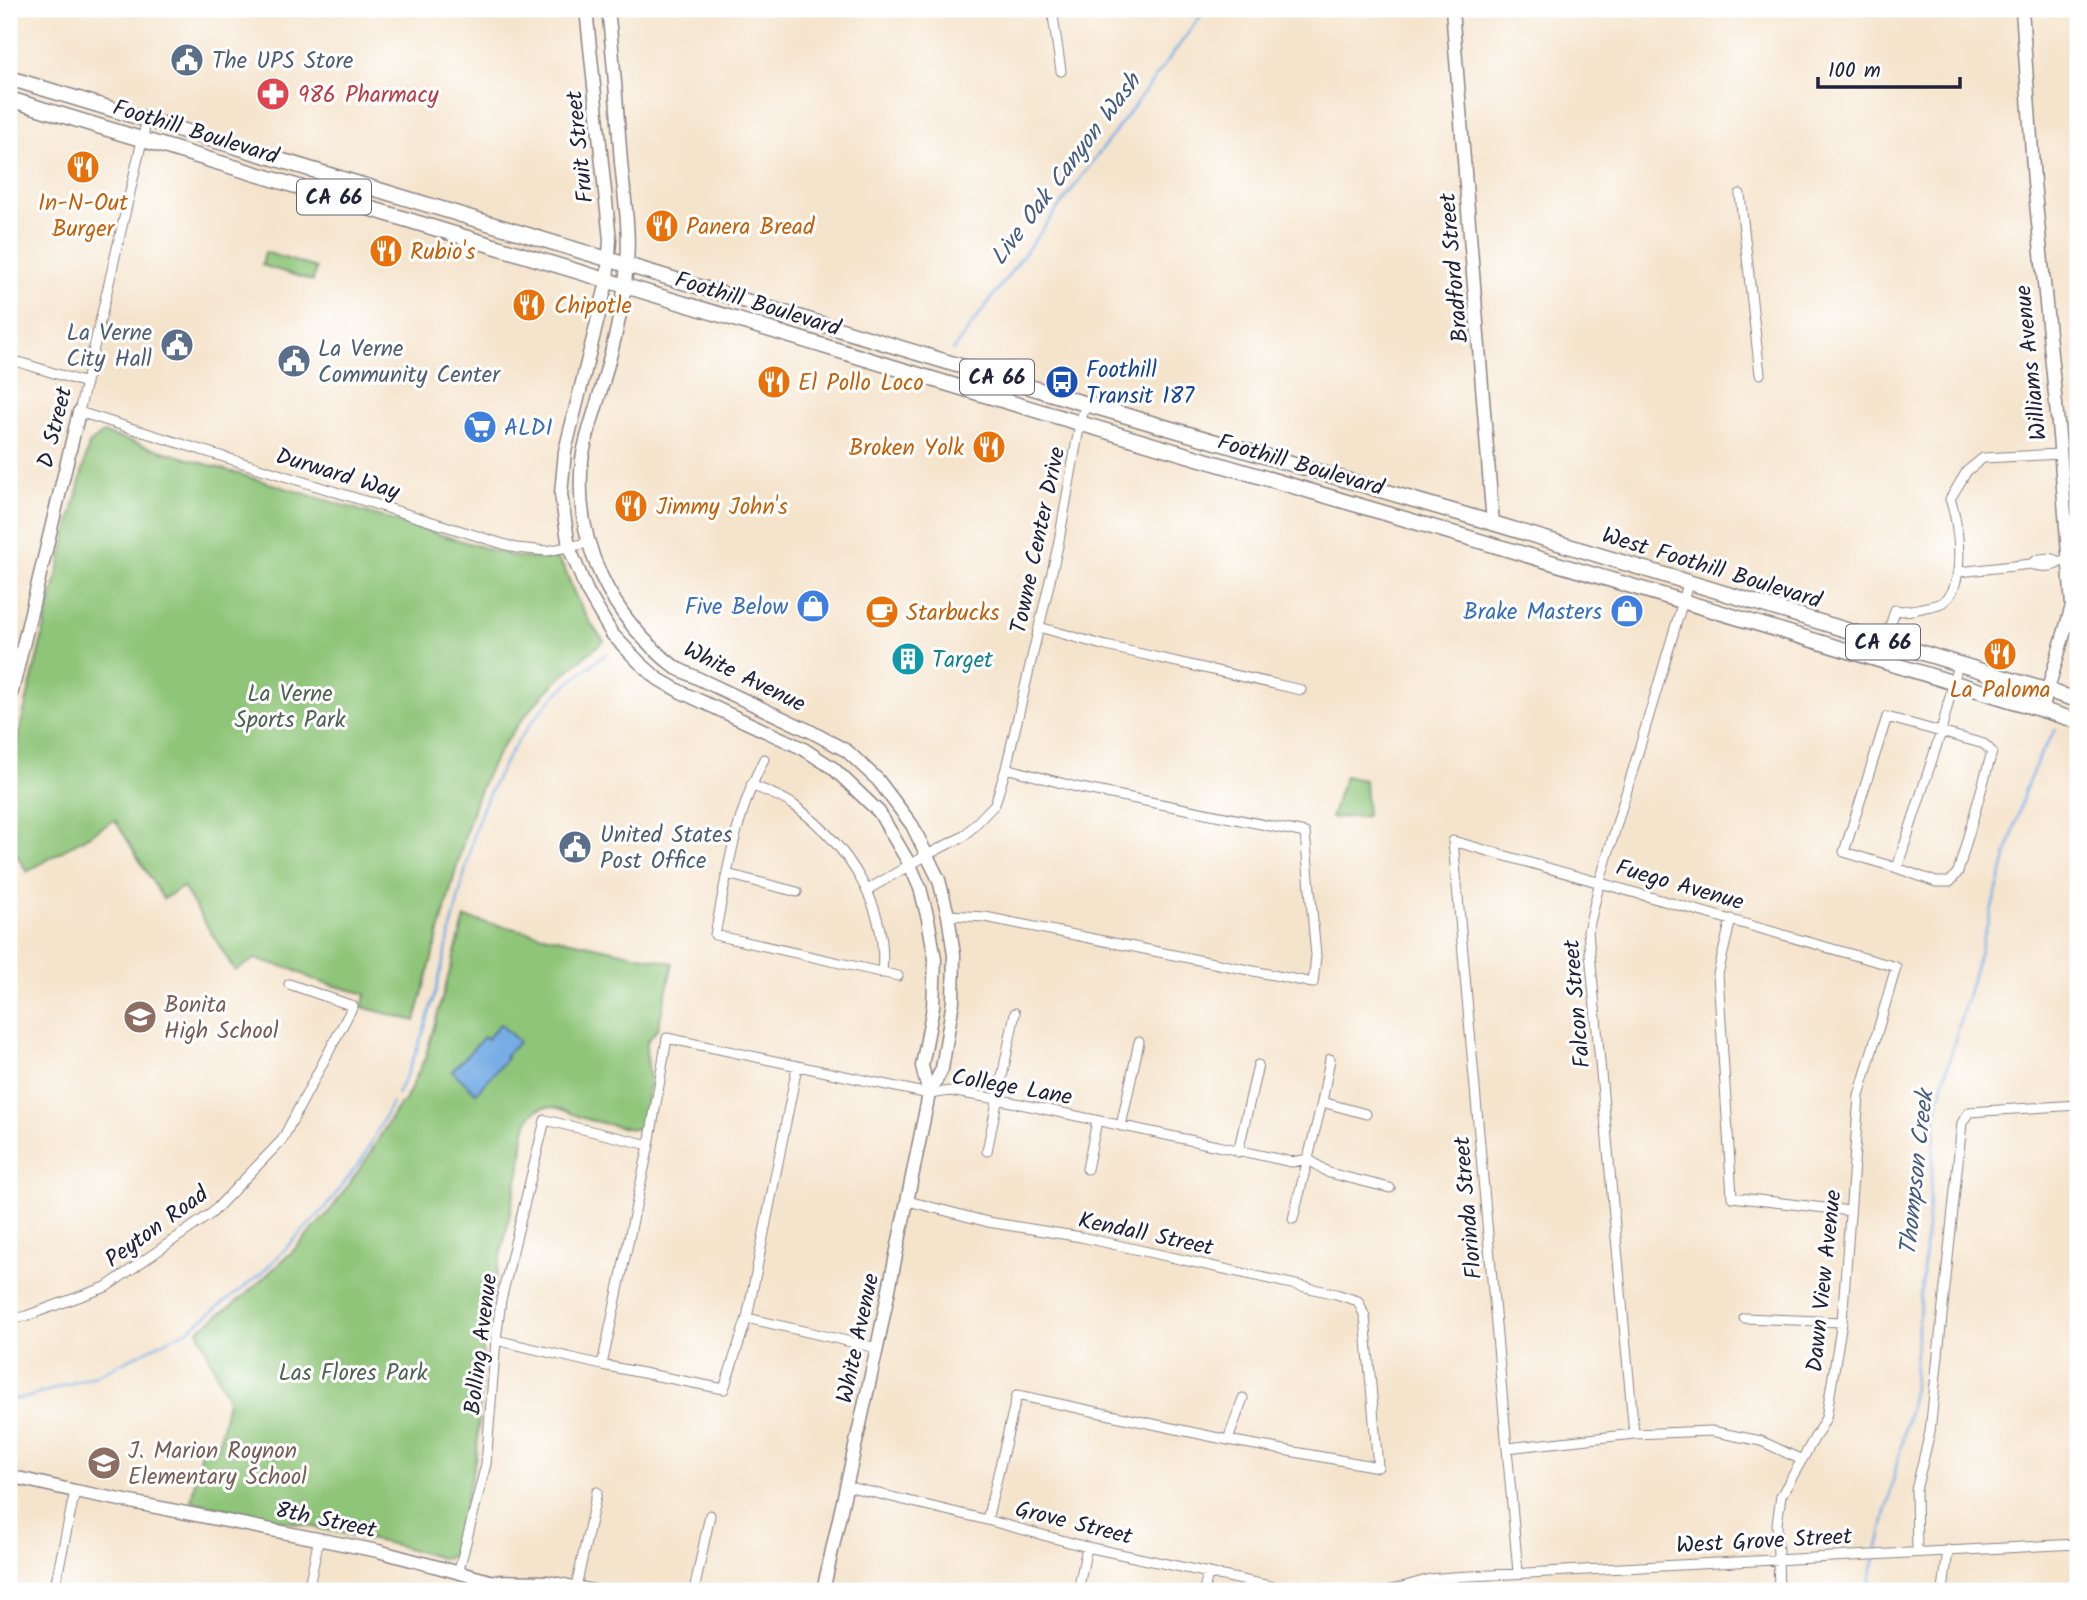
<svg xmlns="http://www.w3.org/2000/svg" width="2087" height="1600" font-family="Kalam,sans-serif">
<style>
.green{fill:#8ec578;stroke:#58745a;stroke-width:2}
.water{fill:#77ade5;stroke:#4c6890;stroke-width:2}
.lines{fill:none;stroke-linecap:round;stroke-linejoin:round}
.stream{stroke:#77ade5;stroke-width:2.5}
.street-casing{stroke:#8c8384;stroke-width:11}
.secondary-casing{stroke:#8c8384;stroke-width:15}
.primary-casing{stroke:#8c8384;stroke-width:17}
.street{stroke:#fff;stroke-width:9}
.secondary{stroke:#fff;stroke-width:12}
.primary{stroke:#fff;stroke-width:14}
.labels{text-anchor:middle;stroke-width:6;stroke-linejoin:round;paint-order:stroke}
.shield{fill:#fff;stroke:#646476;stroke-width:2}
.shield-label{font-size:21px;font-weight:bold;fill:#22223b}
.service-label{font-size:23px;fill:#4e5e75;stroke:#fff;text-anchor:start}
.health-label{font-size:23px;fill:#be3a42;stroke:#fff;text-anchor:start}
.street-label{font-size:23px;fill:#22223b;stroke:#fff}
.food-label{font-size:23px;fill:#c56008;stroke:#fff;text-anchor:start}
.transit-label{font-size:23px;fill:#164399;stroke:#fff;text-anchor:start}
.shop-label{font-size:23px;fill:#366cbe;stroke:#fff;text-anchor:end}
.culture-label{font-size:23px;fill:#0d838f;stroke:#fff;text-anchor:start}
.park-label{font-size:23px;fill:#4d6353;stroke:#fff}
.education-label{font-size:23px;fill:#785e54;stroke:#fff;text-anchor:start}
.water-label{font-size:24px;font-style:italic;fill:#445a7f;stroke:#fff}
</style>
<rect width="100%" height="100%" fill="#fff"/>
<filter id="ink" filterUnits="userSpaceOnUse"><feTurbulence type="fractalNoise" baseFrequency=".0143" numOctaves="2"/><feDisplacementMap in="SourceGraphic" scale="14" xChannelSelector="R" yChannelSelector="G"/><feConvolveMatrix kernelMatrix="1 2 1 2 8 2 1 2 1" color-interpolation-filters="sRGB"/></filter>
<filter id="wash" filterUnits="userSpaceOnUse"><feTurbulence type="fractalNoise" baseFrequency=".00686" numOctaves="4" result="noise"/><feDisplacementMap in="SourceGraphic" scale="28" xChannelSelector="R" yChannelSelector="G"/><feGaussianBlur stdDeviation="1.57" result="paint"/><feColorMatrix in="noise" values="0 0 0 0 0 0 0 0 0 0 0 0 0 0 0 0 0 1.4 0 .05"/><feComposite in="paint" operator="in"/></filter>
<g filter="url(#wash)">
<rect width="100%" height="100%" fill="#f5e4cc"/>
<path class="green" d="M 265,252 L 316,268 L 313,281 L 262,265 Z
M 103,433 L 511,556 L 526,558 L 557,559 C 567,568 570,586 577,599 C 584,614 593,628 604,641 C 561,674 524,710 496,757 C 474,794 465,836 454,877 C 441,925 428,973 415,1021 L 362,1007 L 366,994 L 317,981 L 292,969 L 255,959 L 235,971 L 183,887 L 163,899 L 115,820 L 27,872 L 9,843 L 9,774 L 89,444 Z
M 1345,776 L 1365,780 L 1367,816 L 1331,818 Z
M 465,918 L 673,963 L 658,1028 L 647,1042 L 646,1051 L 650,1081 L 643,1122 L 639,1128 L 632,1129 C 616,1126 599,1123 583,1118 C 574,1115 566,1110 557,1108 C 524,1101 523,1136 522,1158 L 484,1331 L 477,1451 L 454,1552 L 450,1557 L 444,1559 L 396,1545 L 191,1501 L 202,1445 L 218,1448 L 228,1400 L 198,1330 L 243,1297 L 293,1251 L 330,1211 L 368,1157 L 396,1109 L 405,1101 L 425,1058 Z"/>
<path class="water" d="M 500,1024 L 519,1042 L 505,1056 L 507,1058 L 476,1093 L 452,1071 L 484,1037 L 487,1039 Z"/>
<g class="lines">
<path class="stream" d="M 953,350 L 1206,9
M 397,1094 C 431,1030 446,947 464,876 C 469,858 472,838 478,820 C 494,778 518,735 549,702 C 566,684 586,669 606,654
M 9,1400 L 29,1397 L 95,1376 L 190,1329 L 261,1274 L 326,1207 L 363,1158 L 392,1103
M 1877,1552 L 1912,1397 L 1937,1111 L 1944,1079 L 2025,790 L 2038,759 L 2056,729
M 1867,1591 L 1875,1558"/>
</g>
</g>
<g filter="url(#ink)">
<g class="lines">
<defs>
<path id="street" d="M 1052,9 L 1061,71
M 147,119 L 79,412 L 516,548 L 547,551 L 588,543
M 1740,194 L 1760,374
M 9,359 L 86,383
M 2031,564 C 2038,558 2050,556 2059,562
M 1959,572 L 2031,564 C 2039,567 2053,568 2059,562 L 2069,561
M 1039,627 L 1106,646 L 1301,690
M 1885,643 L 1895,610 C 1904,612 1912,610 1922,608 C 1928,606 1937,606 1943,602 C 1967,586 1959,523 1950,499 L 1967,471 L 1983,458 L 2060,454
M 1887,717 L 1984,744 L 1992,752 L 1958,872 L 1950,882 L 1936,882 L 1897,868 L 1844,852 Z
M 764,759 C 735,816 727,873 715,935 L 898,976
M 751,785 C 766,791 783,797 795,806 C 847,844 889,907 882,973
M 1897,868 L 1941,732 L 1958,664
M 727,874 L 797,892
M 867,890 L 927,855 L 964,836 L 995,804 L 1006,768 L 1058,546 L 1080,423 L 1086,404
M 948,915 L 985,917 L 1313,983 L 1316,956 L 1305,833 L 1076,787 L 1006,768
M 1731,919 L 1718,974 L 1732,1197 L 1850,1211
M 1322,1102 L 1366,1114
M 1121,1126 L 1139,1042
M 987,1151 L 1015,1013
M 1238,1152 L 1258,1065
M 1308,1159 L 1329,1173 L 1390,1188
M 1087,1169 L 1097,1121
M 908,1201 L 988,1222 L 1081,1237 L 1336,1294 L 1358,1301 L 1365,1317 L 1378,1467 L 1228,1440 L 1017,1395 L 987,1520
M 1293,1219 L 1322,1102 L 1330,1059
M 747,1318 L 877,1348
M 1744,1318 L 1842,1322
M 9,1320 L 26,1316 L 106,1287 L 212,1213 L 282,1140 L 353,1006 L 289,984
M 496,1340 L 602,1365 L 724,1389 L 747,1318 L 797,1067
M 602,1365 L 649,1145 L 667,1038 L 929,1094 L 950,1091 L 997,1099 L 1292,1162 L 1308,1159
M 1634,1434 L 1588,931 L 1600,881 L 1688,584
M 1228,1440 L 1243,1398
M 1507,1448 L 1634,1434 L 1711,1431 L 1761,1441 L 1802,1460
M 846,1486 L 987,1520 L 1087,1547 L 1293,1591
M 1917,1552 L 1916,1490 L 1930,1432 L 1962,1123 L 1969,1112 L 2078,1105
M 1518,1572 L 1453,841 L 1896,967 L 1859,1096 L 1842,1322 L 1826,1418 L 1781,1496 L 1777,1524 L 1779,1591
M 458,1574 L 486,1464 L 496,1340 L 501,1300 L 545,1120 L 649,1145
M 1452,1577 L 1453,1591
M 576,1587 L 597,1492
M 54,1591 L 75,1491
M 308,1591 L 319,1538
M 694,1591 L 710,1515
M 1078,1591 L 1087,1547
M 1204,1591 L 1208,1573
M 1388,1591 L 1430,1579 L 1452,1577 L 2078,1544
M 1943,1591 L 1948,1550"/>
<path id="secondary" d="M 586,9 L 610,240 L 607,282 L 565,451 L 561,494 L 569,547 L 587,591 L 612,634 L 640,663 L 658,679 L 681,692 L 802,748 L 833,768 L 879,812 L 910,865 L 920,888 L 928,919 L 935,959 L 933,1007 L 922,1066 L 929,1094
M 608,9 C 614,60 617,111 621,162 C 624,195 630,230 627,263 C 624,307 612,351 600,393 C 594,415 585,438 582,460 C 573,542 611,618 676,668 L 810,731 L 847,751 L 878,780 L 912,825 L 939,880 L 948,915 L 954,955 L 953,1001 L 942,1069 L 929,1094 L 877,1348 L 823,1591
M 1452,9 L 1493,524
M 2022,9 L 2034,182 L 2059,435 L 2072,606 L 2042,710
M 9,704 L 79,412
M 9,1476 L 75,1491 L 378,1551 L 490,1581 L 548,1582 L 594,1591"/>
<path id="primary" d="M 9,78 L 1086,404 L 1476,518 L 2078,700
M 9,99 C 331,195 653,296 975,392 C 1343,502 1712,607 2078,721"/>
</defs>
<use href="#street" class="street-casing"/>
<use href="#secondary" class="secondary-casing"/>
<use href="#primary" class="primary-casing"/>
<use href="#street" class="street"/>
<use href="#secondary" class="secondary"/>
<use href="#primary" class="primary"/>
</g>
</g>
<defs>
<symbol id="civic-disc" viewBox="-11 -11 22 22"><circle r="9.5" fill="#5c6f8a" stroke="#fff"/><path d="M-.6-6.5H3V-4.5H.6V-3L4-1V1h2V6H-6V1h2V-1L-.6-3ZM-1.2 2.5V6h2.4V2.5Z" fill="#fff"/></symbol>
<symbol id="pharmacy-disc" viewBox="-11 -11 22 22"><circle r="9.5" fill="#e0444e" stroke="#fff"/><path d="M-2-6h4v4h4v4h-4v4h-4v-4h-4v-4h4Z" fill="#fff"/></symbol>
<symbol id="restaurant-disc" viewBox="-11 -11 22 22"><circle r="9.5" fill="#e8710a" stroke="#fff"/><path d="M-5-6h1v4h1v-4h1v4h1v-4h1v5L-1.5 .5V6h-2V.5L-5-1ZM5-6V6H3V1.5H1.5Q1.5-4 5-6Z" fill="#fff"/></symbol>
<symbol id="bus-disc" viewBox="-11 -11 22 22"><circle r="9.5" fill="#1a4fb4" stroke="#fff"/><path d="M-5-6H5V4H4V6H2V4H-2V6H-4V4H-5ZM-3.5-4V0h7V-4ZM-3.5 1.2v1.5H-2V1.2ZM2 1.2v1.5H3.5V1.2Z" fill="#fff"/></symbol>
<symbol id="supermarket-disc" viewBox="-11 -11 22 22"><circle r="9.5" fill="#3f7fe0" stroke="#fff"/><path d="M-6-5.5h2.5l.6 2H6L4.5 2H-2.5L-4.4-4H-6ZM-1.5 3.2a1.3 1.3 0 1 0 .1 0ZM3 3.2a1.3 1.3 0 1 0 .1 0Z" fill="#fff"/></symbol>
<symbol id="shop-disc" viewBox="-11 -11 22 22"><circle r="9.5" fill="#3f7fe0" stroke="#fff"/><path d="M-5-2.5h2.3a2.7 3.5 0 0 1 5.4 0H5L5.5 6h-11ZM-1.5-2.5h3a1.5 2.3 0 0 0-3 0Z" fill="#fff"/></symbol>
<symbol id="cafe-disc" viewBox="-11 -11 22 22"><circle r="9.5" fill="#e8710a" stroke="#fff"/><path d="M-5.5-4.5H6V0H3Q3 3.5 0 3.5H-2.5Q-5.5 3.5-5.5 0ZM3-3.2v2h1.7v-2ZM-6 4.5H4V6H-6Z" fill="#fff"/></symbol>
<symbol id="building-disc" viewBox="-11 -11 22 22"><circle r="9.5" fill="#0f9aa8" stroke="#fff"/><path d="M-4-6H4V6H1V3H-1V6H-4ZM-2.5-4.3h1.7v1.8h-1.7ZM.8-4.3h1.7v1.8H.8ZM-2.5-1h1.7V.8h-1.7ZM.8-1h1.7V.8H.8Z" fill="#fff"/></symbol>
<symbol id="school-disc" viewBox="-11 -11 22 22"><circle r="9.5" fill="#8d6e63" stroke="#fff"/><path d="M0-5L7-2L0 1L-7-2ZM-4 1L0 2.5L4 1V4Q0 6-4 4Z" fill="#fff"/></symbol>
</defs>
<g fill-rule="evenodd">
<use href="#civic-disc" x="168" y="41" width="38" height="38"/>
<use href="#pharmacy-disc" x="254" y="75" width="38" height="38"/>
<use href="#restaurant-disc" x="64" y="148" width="38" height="38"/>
<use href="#restaurant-disc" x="643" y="207" width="38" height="38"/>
<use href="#restaurant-disc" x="367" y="232" width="38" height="38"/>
<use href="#restaurant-disc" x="510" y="286" width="38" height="38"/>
<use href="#civic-disc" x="158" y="326" width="38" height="38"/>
<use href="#civic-disc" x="275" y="342" width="38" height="38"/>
<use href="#restaurant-disc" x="755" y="363" width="38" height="38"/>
<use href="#bus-disc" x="1043" y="363" width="38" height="38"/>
<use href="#supermarket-disc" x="461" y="408" width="38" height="38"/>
<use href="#restaurant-disc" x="970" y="428" width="38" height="38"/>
<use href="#restaurant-disc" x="612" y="487" width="38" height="38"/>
<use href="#shop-disc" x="794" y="587" width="38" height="38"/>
<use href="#shop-disc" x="1608" y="592" width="38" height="38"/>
<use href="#cafe-disc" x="863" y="593" width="38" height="38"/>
<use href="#restaurant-disc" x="1981" y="635" width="38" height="38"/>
<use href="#building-disc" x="889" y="640" width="38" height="38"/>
<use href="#civic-disc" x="556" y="828" width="38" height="38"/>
<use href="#school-disc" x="121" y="998" width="38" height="38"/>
<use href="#school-disc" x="85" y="1444" width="38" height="38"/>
</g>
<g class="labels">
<g class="shield">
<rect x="297" y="179.5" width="74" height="35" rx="5"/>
<rect x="960" y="359.5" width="74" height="35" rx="5"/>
<rect x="1846" y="624.5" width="74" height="35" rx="5"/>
</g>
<g class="shield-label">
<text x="334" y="204">CA 66</text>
<text x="997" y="384">CA 66</text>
<text x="1883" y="649">CA 66</text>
</g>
<g class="service-label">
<text x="212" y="68">The UPS Store</text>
<text x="152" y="340" text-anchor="end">La Verne<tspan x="152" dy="26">City Hall</tspan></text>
<text x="318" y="356">La Verne<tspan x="318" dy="26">Community Center</tspan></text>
<text x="600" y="842">United States<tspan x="600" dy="26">Post Office</tspan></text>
</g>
<g class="health-label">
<text x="298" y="102">986 Pharmacy</text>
</g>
<g class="street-label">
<text transform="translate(196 131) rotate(17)" y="8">Foothill Boulevard</text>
<text transform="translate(579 147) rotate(-96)" y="8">Fruit Street</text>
<text transform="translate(1453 268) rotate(-95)" y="8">Bradford Street</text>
<text transform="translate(758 303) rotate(17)" y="8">Foothill Boulevard</text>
<text transform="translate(2030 363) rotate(-96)" y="8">Williams Avenue</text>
<text transform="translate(54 427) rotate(-76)" y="8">D Street</text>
<text transform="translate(1301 464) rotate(16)" y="8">Foothill Boulevard</text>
<text transform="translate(338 473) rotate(17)" y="8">Durward Way</text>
<text transform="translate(1037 540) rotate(-78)" y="8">Towne Center Drive</text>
<text transform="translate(1712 567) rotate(17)" y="8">West Foothill Boulevard</text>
<text transform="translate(745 676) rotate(26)" y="8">White Avenue</text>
<text transform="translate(1680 884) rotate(16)" y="8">Fuego Avenue</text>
<text transform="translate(1576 1004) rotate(-95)" y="8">Falcon Street</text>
<text transform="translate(1012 1086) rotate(10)" y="8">College Lane</text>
<text transform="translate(1467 1208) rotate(-95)" y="8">Florinda Street</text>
<text transform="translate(156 1226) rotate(-36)" y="8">Peyton Road</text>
<text transform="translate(1146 1233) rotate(12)" y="8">Kendall Street</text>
<text transform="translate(1823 1281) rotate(-84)" y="8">Dawn View Avenue</text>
<text transform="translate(857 1338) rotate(-78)" y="8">White Avenue</text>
<text transform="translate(480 1344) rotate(-83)" y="8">Bolling Avenue</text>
<text transform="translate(326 1519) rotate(12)" y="8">8th Street</text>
<text transform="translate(1074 1522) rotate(14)" y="8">Grove Street</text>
<text transform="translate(1764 1540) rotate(-3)" y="8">West Grove Street</text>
</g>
<g class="food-label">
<text x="83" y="210" text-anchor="middle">In-N-Out<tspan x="83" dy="26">Burger</tspan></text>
<text x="686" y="234">Panera Bread</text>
<text x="410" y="259">Rubio's</text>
<text x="554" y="313">Chipotle</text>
<text x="798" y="390">El Pollo Loco</text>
<text x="964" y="455" text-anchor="end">Broken Yolk</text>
<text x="656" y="514">Jimmy John's</text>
<text x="906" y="620">Starbucks</text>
<text x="2000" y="697" text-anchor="middle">La Paloma</text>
</g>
<g class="transit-label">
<text x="1086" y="377">Foothill<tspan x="1086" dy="26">Transit 187</tspan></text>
</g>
<g class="shop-label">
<text x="504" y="435" text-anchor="start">ALDI</text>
<text x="788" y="614">Five Below</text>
<text x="1602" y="619">Brake Masters</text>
</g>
<g class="culture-label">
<text x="932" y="667">Target</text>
</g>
<g class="park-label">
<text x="290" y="701">La Verne<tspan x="290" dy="26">Sports Park</tspan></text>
<text x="353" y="1380">Las Flores Park</text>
</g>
<g class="education-label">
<text x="164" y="1012">Bonita<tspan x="164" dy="26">High School</tspan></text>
<text x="128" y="1458">J. Marion Roynon<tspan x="128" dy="26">Elementary School</tspan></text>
</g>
<g class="water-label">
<text transform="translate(1065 169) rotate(-53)" y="8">Live Oak Canyon Wash</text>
<text transform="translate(1916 1173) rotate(-84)" y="8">Thompson Creek</text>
</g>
</g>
<rect width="2087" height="1600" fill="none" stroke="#fff" stroke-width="35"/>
<path d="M1818 77v10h142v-10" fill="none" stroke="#22223b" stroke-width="3.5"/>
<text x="1828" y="77" font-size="21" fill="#22223b" stroke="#ffffff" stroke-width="5" paint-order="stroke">100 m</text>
</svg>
